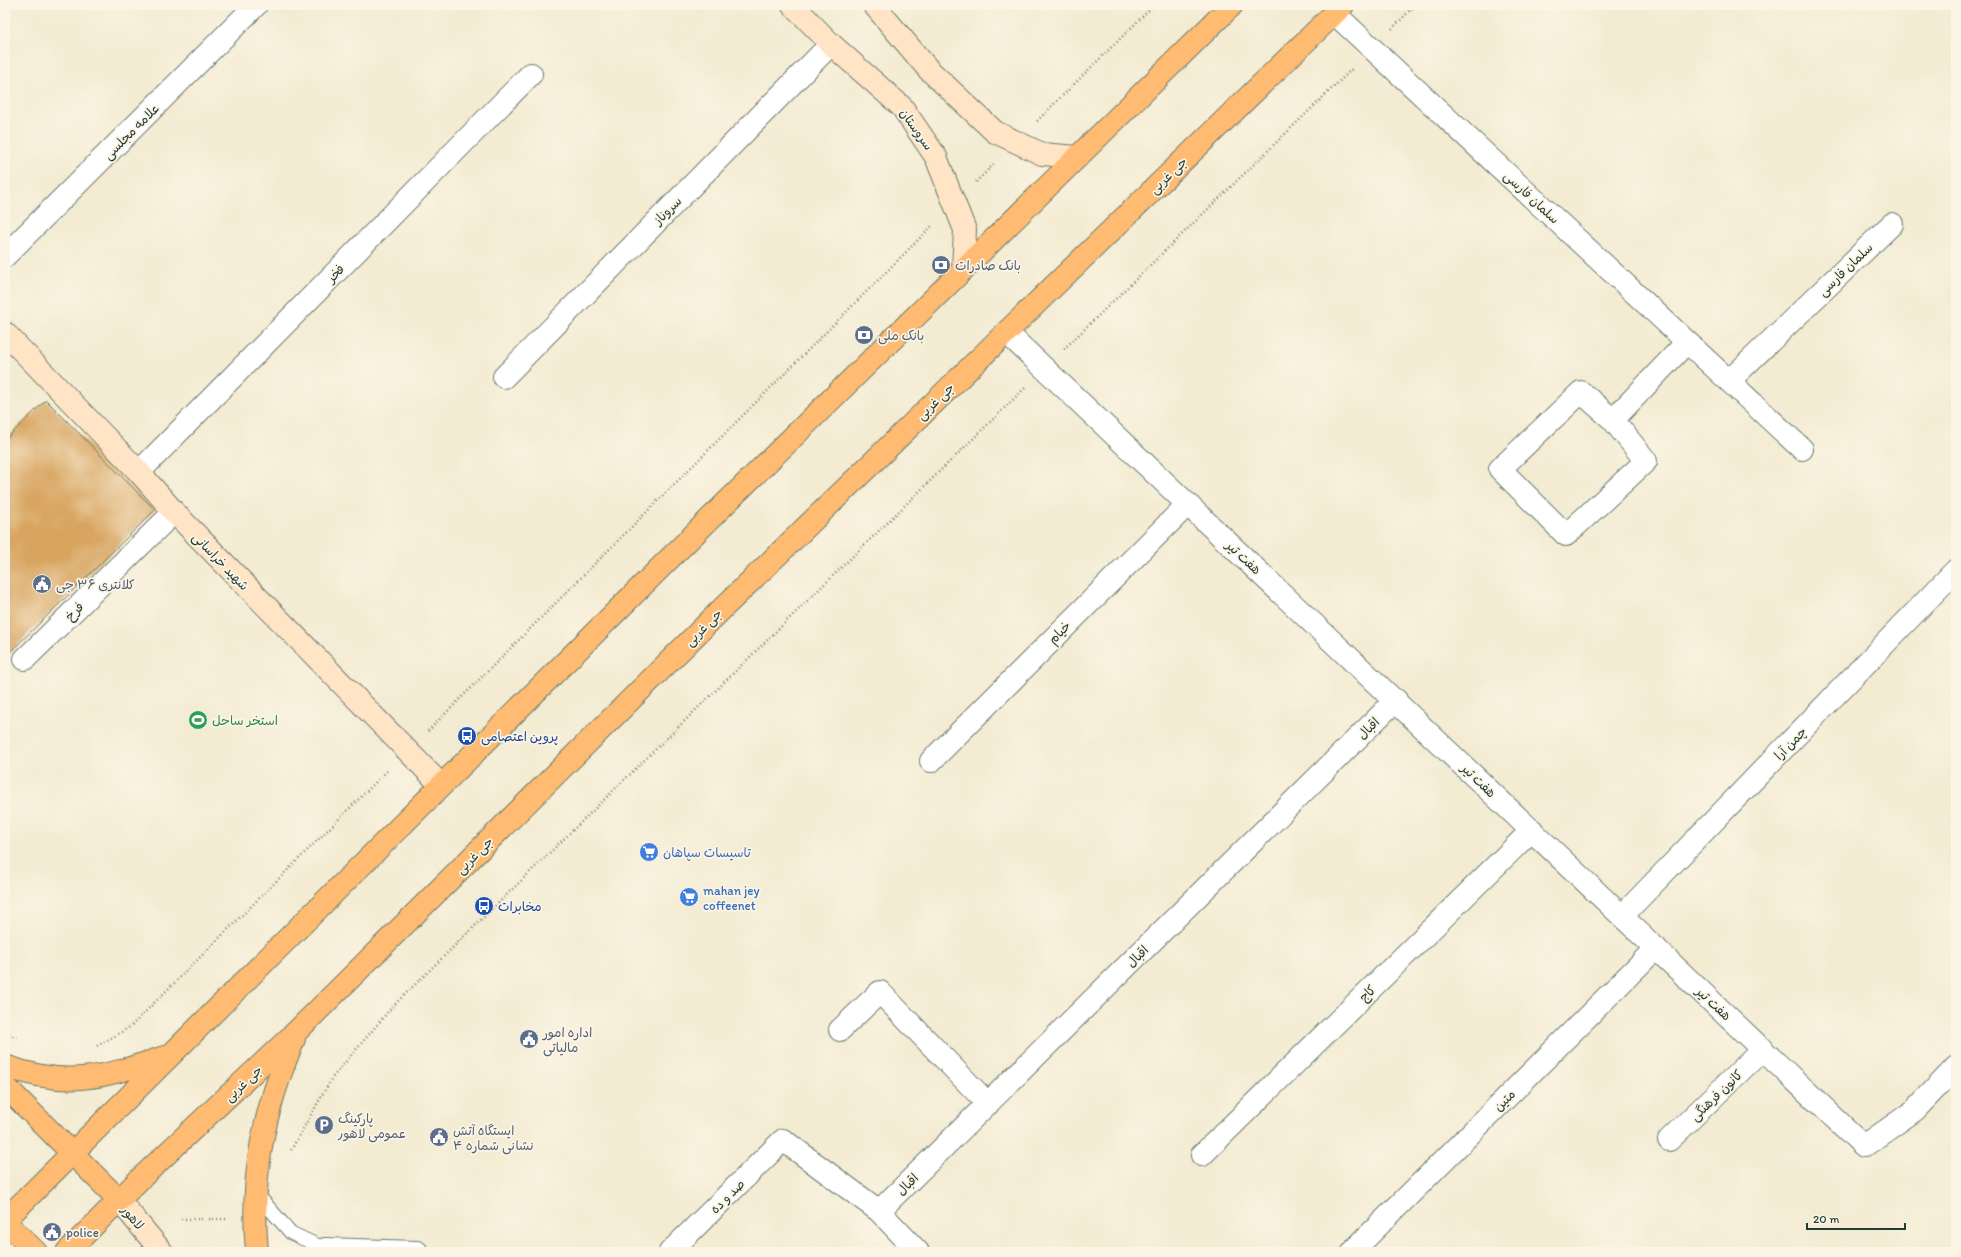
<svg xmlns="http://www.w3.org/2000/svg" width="1961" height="1257" font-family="Itim,'Playpen Sans Arabic',sans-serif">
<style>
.building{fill:#d8a561}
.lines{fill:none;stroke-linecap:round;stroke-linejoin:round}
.lane-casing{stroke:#697a6b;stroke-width:15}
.street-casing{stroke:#697a6b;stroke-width:24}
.secondary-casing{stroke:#697a6b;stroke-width:24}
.primary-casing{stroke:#697a6b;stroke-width:24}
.path{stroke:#697a6b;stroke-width:2.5;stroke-dasharray:1 3;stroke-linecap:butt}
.lane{stroke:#fff;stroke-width:13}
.street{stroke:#fff;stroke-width:22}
.secondary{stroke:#ffe4c6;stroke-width:22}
.primary{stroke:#ffbb71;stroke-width:22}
.labels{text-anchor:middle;stroke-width:3.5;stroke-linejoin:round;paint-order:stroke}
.street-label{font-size:13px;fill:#1f3d34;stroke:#fcf5e5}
.service-label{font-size:13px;fill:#4e5e75;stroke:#fcf5e5;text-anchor:start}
.leisure-label{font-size:13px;fill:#27864d;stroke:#fcf5e5;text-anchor:start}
.transit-label{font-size:13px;fill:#164399;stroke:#fcf5e5;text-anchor:start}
.shop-label{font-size:13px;fill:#366cbe;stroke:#fcf5e5;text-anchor:start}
</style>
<rect width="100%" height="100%" fill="#fcf5e5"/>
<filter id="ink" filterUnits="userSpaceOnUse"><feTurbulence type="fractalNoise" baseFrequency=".025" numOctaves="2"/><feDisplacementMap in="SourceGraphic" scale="8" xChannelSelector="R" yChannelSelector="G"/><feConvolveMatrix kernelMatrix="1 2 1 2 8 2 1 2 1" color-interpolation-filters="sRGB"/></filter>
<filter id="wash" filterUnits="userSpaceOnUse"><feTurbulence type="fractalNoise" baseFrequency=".012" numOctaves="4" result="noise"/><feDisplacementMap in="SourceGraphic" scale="16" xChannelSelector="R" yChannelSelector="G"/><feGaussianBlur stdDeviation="0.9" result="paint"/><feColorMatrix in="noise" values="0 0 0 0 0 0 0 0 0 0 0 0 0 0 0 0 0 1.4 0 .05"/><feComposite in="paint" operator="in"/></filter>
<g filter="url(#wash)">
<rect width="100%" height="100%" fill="#f3ebd2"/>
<g id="blocks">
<path class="building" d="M 46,400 L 155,510 L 5,657 L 5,440 Z"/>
</g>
</g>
<g filter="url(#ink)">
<use href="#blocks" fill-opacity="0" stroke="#697a6b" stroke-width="1"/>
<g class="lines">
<defs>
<path id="lane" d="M 256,1193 L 291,1233 L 325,1249 L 324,1252"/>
<path id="street" d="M 1334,13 L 1802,449
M 5,256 L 256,5
M 1006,332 L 1864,1146 L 1915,1110 L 1956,1067
M 504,377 L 831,44
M 1729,381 L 1892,224
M 1613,420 L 1646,461 L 1566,535 L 1500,469 L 1581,392 L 1613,420 L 1687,342
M 139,472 L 531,74
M 25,659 L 174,512
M 931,761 L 1188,504
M 1623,915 L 1956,570
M 840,1030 L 880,992 L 988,1104
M 1669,1140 L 1763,1049
M 1202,1155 L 1532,830
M 325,1249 L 417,1252
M 670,1252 L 783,1140 L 879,1211
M 918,1252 L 879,1211 L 1396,700
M 1352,1252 L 1656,948"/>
<path id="secondary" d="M 793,5 L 831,44 L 902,107 L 936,157 L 965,230 L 963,269
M 874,5 L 928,69 L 995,132 L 1042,154 L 1077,157
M 5,333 L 139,472 L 174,512 L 441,785
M 119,1200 L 162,1252"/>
<path id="primary" d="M 5,1066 C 68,1089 104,1077 165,1057
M 5,1086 L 119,1200
M 5,1220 L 666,562 L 1232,5
M 5,1222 L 36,1252
M 67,1252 L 141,1178 L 297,1031 L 727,604 L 1343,5
M 257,1252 C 250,1175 264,1110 294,1039"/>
</defs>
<use href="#lane" class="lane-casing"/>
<use href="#street" class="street-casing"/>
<use href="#secondary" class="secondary-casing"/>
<use href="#primary" class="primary-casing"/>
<path class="path" d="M 1392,29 L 1415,5
M 1037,121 L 1154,5
M 976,182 L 995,163
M 1064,349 L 1353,68
M 428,731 L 933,225
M 5,1033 L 18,1038
M 97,1046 L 130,1027 L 387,771
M 291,1150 L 332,1078 L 393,1006 L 1025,388
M 181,1219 L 226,1219"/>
<use href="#lane" class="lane"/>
<use href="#street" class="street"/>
<use href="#secondary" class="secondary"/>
<use href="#primary" class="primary"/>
</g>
</g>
<defs>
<symbol id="bank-disc" viewBox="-11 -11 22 22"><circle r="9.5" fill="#5c6f8a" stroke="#fcf5e5"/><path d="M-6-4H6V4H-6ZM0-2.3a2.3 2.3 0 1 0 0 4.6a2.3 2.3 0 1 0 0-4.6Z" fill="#fff"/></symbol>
<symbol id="civic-disc" viewBox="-11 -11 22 22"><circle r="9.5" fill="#5c6f8a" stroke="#fcf5e5"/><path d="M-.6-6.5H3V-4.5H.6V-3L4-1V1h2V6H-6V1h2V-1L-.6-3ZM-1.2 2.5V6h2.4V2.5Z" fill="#fff"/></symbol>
<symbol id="stadium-disc" viewBox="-11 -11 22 22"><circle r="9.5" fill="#2e9e5b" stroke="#fcf5e5"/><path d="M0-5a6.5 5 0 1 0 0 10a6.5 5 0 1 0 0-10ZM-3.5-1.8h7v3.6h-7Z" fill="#fff"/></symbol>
<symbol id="bus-disc" viewBox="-11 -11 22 22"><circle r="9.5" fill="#1a4fb4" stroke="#fcf5e5"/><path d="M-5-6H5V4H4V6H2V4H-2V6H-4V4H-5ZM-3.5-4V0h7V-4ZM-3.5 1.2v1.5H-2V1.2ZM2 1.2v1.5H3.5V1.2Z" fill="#fff"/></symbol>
<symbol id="supermarket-disc" viewBox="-11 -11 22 22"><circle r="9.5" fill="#3f7fe0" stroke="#fcf5e5"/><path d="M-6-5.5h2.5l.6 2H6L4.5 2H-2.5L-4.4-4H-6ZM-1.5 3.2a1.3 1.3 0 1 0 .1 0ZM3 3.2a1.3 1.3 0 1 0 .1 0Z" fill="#fff"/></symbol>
<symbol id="parking-disc" viewBox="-11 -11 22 22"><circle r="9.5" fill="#5c6f8a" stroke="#fcf5e5"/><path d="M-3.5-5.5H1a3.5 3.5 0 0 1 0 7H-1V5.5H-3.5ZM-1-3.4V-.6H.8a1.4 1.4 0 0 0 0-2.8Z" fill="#fff"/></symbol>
</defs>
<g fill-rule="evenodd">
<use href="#bank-disc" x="930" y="254" width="22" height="22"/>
<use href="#bank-disc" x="853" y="324" width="22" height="22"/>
<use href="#civic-disc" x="31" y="573" width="22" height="22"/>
<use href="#stadium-disc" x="187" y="709" width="22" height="22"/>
<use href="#bus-disc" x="456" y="725" width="22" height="22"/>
<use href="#supermarket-disc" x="638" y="841" width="22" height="22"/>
<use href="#supermarket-disc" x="678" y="886" width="22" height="22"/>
<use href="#bus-disc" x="473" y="895" width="22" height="22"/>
<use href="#civic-disc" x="518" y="1028" width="22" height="22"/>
<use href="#parking-disc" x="313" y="1114" width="22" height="22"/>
<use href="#civic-disc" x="428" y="1126" width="22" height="22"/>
<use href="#civic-disc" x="41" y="1221" width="22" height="22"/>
</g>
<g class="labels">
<g class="street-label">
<text transform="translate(917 129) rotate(55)" y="5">سروستان</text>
<text transform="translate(131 131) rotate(-45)" y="5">علامه مجلسی</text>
<text transform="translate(1168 175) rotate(-44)" y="5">جی غربی</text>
<text transform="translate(1532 197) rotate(43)" y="5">سلمان فارسی</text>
<text transform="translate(667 210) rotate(-45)" y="5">سروناز</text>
<text transform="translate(1845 269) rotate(-44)" y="5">سلمان فارسی</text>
<text transform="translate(335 273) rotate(-46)" y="5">فخر</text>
<text transform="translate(935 401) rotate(-44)" y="5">جی غربی</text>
<text transform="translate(1244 557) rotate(43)" y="5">هفت تیر</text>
<text transform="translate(221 561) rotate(46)" y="5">شهید خراسانی</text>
<text transform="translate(74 611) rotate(-45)" y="5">فرخ</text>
<text transform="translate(703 627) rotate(-45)" y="5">جی غربی</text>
<text transform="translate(1059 632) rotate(-45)" y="5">خیام</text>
<text transform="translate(1368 728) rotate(-45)" y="5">اقبال</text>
<text transform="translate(1790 743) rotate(-46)" y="5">چمن آرا</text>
<text transform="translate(1479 780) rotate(44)" y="5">هفت تیر</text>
<text transform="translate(474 855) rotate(-45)" y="5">جی غربی</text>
<text transform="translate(1137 956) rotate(-45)" y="5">اقبال</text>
<text transform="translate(1367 993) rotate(-45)" y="5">کاج</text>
<text transform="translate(1714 1003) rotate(43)" y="5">هفت تیر</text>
<text transform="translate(243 1083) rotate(-43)" y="5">جی غربی</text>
<text transform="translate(1716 1095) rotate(-44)" y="5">کانون فرهنگی</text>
<text transform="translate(1504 1100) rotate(-45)" y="5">متین</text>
<text transform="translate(907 1184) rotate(-45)" y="5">اقبال</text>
<text transform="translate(727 1196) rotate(-45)" y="5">صد و ده</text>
<text transform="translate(133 1217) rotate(50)" y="5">لاهور</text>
</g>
<g class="service-label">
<text x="955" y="270">بانک صادرات</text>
<text x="878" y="340">بانک ملی</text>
<text x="56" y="589">کلانتری ۳۶ جی</text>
<text x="543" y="1037">اداره امور<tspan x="543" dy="15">مالیاتی</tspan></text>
<text x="338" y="1123">پارکینگ<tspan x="338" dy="15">عمومی لاهور</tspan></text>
<text x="453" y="1135">ایستگاه آتش<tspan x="453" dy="15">نشانی شماره ۴</tspan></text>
<text x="66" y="1237">police</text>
</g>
<g class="leisure-label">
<text x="212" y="725">استخر ساحل</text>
</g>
<g class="transit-label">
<text x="481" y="741">پروین اعتصامی</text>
<text x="498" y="911">مخابرات</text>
</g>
<g class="shop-label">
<text x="663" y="857">تاسیسات سپاهان</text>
<text x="703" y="895">mahan jey<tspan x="703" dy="15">coffeenet</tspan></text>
</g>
</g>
<rect width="1961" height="1257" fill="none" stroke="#fcf5e5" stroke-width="20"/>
<path d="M1807 1223v6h98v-6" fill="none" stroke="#1f3d34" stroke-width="2"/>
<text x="1813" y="1223" font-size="12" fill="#1f3d34" stroke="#fcf5e5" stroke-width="3" paint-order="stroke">20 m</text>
</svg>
